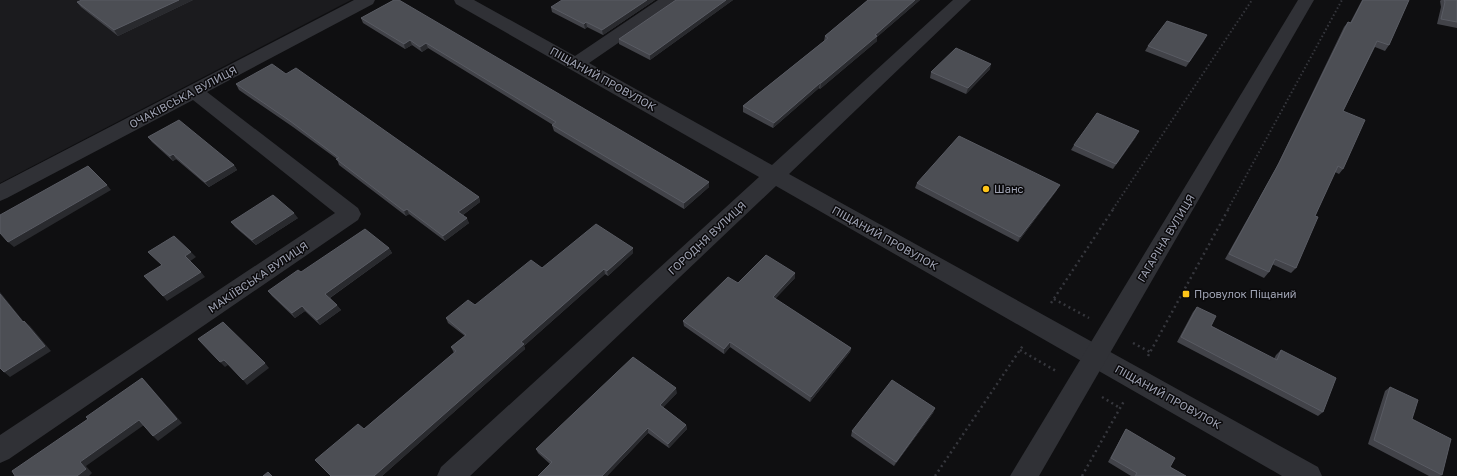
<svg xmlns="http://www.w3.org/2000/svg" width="1457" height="476" font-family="'Golos Text',sans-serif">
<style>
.built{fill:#1b1b1e}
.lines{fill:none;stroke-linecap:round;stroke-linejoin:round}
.path-far1{stroke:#36373d;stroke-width:2;stroke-dasharray:1.5 2.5;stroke-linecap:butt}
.path{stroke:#36373d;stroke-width:2.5;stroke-dasharray:2 3.5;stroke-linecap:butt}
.minor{fill:#303136;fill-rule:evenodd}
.tertiary{fill:#303136;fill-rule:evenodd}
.wall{fill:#424349}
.shaded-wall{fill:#292a2e}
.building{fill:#4c4e54;stroke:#595b63}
.poi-dot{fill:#ffc519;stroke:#0b0a0c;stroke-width:1.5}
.labels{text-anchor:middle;stroke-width:3;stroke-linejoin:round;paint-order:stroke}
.street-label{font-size:11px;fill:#9fa3b3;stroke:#0b0a0c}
.poi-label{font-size:11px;fill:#9fa3b3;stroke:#0b0a0c;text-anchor:start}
</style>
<rect width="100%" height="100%" fill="#0f0f11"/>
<path class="built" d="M 0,0 L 351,0 L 0,183 Z"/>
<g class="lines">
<path class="path-far1" d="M 1113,209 L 1252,0
M 1228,209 L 1342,0"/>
<path class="path" d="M 1054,299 L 1089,318
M 1051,303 L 1114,208
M 1133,343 L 1150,352
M 1020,350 L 1056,371
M 1148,356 L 1229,208
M 1102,397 L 1120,408
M 935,476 L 1024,344
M 1082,476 L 1124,401"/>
<path class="minor" d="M 354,0 L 375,0 L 373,4 L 207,92 L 358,208 L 361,214 L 358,220 L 9,459 L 0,463 L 0,435 L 335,213 L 193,100 L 7,198 L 0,201 L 0,184 Z
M 454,0 L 474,0 L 575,56 L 658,0 L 677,0 L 675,4 L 589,63 L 772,165 L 953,0 L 971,0 L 789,174 L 1318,467 L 1322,476 L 1282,476 L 776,186 L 470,476 L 437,476 L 441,467 L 759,177 L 456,4 Z"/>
<path class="tertiary" d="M 1298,0 L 1314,0 L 1039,476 L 1010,476 Z"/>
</g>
<path class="wall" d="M 193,0 L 118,36 L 81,7 L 77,2 Z
M 394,0 L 709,187 L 684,209 L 554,131 L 552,125 L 553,125 L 428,48 L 422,52 L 412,45 L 405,49 L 363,23 L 361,18 Z
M 655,0 L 603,35 L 587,27 L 585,29 L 552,12 L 551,7 Z
M 676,0 L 733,0 L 650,60 L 619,44 L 619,39 Z
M 868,0 L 920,0 L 877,37 L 877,41 L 820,89 L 819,88 L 773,128 L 743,112 L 743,106 L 824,41 L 825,36 Z
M 1362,0 L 1409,0 L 1389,45 L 1385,51 L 1375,47 L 1343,111 L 1343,169 L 1339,174 L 1335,172 L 1315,216 L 1296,268 L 1291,273 L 1272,264 L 1269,272 L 1264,278 L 1225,259 L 1276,168 L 1344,27 L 1348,22 L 1350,23 Z
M 1441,0 L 1457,0 L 1457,28 L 1437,24 L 1441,7 L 1440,1 Z
M 1204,41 L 1186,67 L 1145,51 L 1148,46 Z
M 990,69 L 966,94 L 930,78 L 931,72 Z
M 286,74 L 479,197 L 480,202 L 463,215 L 469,223 L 445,241 L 409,214 L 406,216 L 339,165 L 337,159 L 293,127 L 239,90 L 236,84 Z
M 148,137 L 234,165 L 237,170 L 209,187 L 176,159 L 173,161 L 152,142 Z
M 1136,137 L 1113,169 L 1071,150 L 1074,145 Z
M 917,183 L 1057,190 L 1018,242 L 915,188 Z
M 298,218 L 256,245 L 235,227 L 231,222 Z
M 389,248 L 392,253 L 330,298 L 341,310 L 320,325 L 305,311 L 295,318 L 272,296 L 268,291 L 301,272 Z
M 633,253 L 608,276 L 605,274 L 524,346 L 525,349 L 382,476 L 330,476 L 364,429 L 454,353 L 451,347 L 465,336 L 448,323 L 446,318 L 475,305 L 542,268 Z
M 795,278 L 775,299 L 851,348 L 850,352 L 810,402 L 730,347 L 724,354 L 684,326 L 683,321 L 738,283 Z
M 1197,307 L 1211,326 L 1274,359 L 1276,355 L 1281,350 L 1323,412 L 1318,416 L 1177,342 L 1193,312 Z
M 1390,387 L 1412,419 L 1442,475 L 1440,476 L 1429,476 L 1368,444 L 1385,391 Z
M 677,393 L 663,407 L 686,425 L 687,429 L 669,448 L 648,433 L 607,476 L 538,476 L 550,464 L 538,453 L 536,449 Z
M 935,408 L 933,413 L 894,466 L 851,436 L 852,431 Z
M 1126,429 L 1170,467 L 1186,476 L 1131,476 L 1108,462 L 1123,434 Z"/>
<path class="shaded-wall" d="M 179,0 L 193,0 L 118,36 L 114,30 Z
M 647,0 L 655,0 L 603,35 L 602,30 Z
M 726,0 L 733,0 L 650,60 L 650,55 Z
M 915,0 L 920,0 L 877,37 L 877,41 L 820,89 L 821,83 Z
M 586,22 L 587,27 L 585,29 L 584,24 Z
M 1207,35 L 1204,41 L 1186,67 L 1189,62 Z
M 410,40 L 412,45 L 405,49 L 404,44 Z
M 426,43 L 428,48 L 422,52 L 420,47 Z
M 991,64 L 990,69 L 966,94 L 968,88 Z
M 820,83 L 819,88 L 773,128 L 774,123 Z
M 1139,131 L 1136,137 L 1113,169 L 1116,164 Z
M 173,154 L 176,159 L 173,161 L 170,156 Z
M 234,165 L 237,170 L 209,187 L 205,182 Z
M 709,182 L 709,187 L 684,209 L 684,203 Z
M 107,185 L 111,190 L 14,247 L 8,242 Z
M 1060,185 L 1057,190 L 1018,242 L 1020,237 Z
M 479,197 L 480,202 L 460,217 L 458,212 Z
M 407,209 L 409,214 L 406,216 L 404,211 Z
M 294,213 L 298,218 L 256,245 L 252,240 Z
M 467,218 L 469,223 L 445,241 L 443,236 Z
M 389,248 L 392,253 L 328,299 L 325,294 Z
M 633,248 L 633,253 L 608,276 L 607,271 Z
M 191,252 L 196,257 L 189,262 L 185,256 Z
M 604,269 L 605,274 L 524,346 L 525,349 L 382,476 L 374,476 L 521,342 Z
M 201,272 L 205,277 L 167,301 L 163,296 Z
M 795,273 L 795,278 L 772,302 L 773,297 Z
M 0,292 L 28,327 L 23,322 L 0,294 Z
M 337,305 L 341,310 L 320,325 L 317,320 Z
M 302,306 L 305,311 L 295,318 L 292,313 Z
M 24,321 L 30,326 L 51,351 L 10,377 L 4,372 Z
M 730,342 L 730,347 L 724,354 L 724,349 Z
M 851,348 L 850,352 L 810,402 L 811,397 Z
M 224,360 L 228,365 L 225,367 L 220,362 Z
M 265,363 L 269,368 L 247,385 L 243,380 Z
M 142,378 L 147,383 L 182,423 L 158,441 L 153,436 Z
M 676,388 L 677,393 L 661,410 L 660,405 Z
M 935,408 L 933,413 L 894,466 L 896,462 Z
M 139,420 L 144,425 L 86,466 L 92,473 L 89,476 L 77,476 L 80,462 Z
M 686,425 L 687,429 L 669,448 L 668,444 Z
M 648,428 L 648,433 L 607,476 L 602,476 Z"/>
<path class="building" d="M 82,0 L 179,0 L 114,30 L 77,2 Z
M 394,0 L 399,0 L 709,182 L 684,203 L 552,125 L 556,122 L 426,43 L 420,47 L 410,40 L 404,44 L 361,18 Z
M 562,0 L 647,0 L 602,30 L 586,22 L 584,24 L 551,7 Z
M 676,0 L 726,0 L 650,55 L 619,39 Z
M 868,0 L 915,0 L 875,35 L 877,36 L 821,83 L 820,83 L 774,123 L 743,106 L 828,38 L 825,36 Z
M 1363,0 L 1409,0 L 1389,45 L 1377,41 L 1343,111 L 1365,120 L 1343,169 L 1338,166 L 1315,216 L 1318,217 L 1296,268 L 1275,259 L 1269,272 L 1229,254 L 1279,163 L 1348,22 L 1351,23 Z
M 1444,0 L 1457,0 L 1457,22 L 1441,19 L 1445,2 Z
M 1167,21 L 1207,35 L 1189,62 L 1148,46 Z
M 956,48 L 991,64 L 968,88 L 931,72 Z
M 272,64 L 286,74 L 296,68 L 479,197 L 458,212 L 467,218 L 443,236 L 407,209 L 404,211 L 336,159 L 339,158 L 290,121 L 236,84 Z
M 1097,113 L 1139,131 L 1116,164 L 1074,145 Z
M 179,120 L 234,165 L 205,182 L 173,154 L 170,156 L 148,137 Z
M 959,136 L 1060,185 L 1020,237 L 917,183 Z
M 88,166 L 107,185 L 8,242 L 0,233 L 0,215 Z
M 273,195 L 294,213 L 252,240 L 231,222 Z
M 596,224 L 633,248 L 607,271 L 604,269 L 521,342 L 524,344 L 374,476 L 331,476 L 315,460 L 358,424 L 364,429 L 456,351 L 451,347 L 466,335 L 446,318 L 468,300 L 475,305 L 531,260 L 542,268 Z
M 365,229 L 389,248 L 325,294 L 337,305 L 317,320 L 302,306 L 292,313 L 268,291 L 298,270 L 301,272 Z
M 174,236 L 191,252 L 185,256 L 201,272 L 163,296 L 144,276 L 162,265 L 148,252 Z
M 766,255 L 795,273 L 773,297 L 851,348 L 811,397 L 730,342 L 724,349 L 683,321 L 728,277 L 738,283 Z
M 0,294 L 23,322 L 24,321 L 45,346 L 4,372 L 0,368 Z
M 1197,307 L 1216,316 L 1211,326 L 1277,360 L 1281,350 L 1336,378 L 1323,412 L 1181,337 Z
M 223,322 L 265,363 L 243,380 L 224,360 L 220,362 L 198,339 Z
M 633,357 L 676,388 L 660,405 L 686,425 L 668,444 L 648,428 L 602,476 L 538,476 L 552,462 L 536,449 Z
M 142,378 L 177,419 L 153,436 L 139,420 L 80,462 L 86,469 L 77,476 L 15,476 L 12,471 L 88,419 L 86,417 Z
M 892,380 L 935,408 L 896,462 L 852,431 Z
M 1390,387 L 1418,400 L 1412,419 L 1451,439 L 1442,475 L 1374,440 Z
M 1126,429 L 1175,458 L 1170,467 L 1186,476 L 1135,476 L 1137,473 L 1111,458 Z
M 268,472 L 272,476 L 263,476 Z"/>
<g class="poi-dot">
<circle cx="986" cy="189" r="4"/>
<rect x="1182" y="290" width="8" height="8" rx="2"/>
</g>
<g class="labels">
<g class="street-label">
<text transform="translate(603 79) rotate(29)" y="4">ПІЩАНИЙ ПРОВУЛОК</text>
<text transform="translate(183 97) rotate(-28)" y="4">ОЧАКІВСЬКА ВУЛИЦЯ</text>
<text transform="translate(707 238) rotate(-43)" y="4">ГОРОДНЯ ВУЛИЦЯ</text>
<text transform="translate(885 238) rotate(29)" y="4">ПІЩАНИЙ ПРОВУЛОК</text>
<text transform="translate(1166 238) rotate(-59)" y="4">ГАГАРІНА ВУЛИЦЯ</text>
<text transform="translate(258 277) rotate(-34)" y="4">МАКІЇВСЬКА ВУЛИЦЯ</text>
<text transform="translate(1168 397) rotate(29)" y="4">ПІЩАНИЙ ПРОВУЛОК</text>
</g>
<g class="poi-label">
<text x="994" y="193">Шанс</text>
<text x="1194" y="298">Провулок Піщаний</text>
</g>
</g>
</svg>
